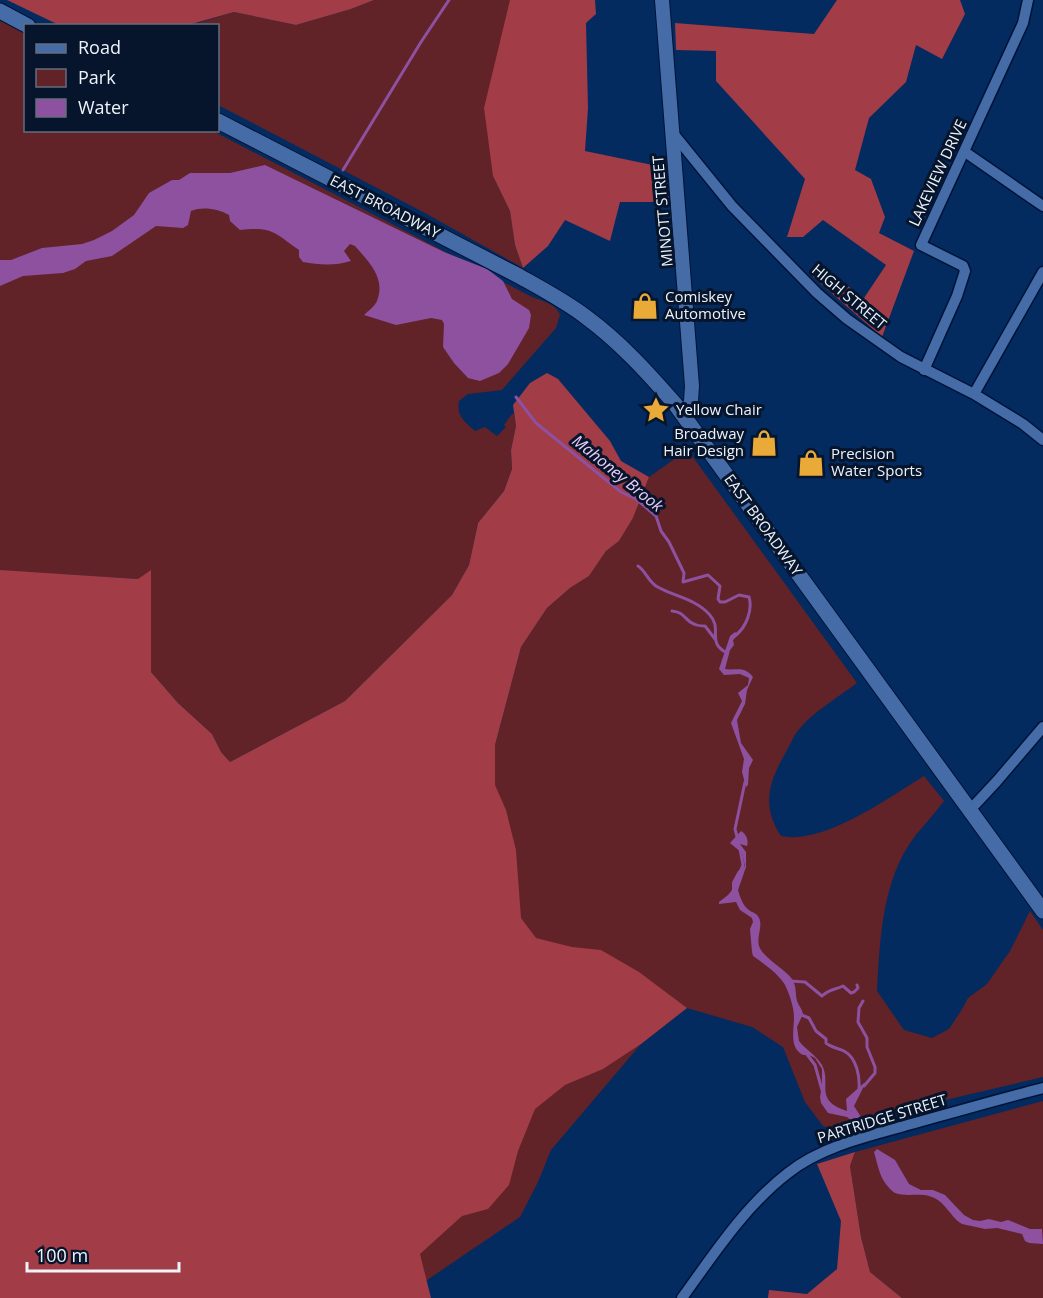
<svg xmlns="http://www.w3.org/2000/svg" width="1043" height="1298" font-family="'Open Sans',sans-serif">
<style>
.green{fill:#612228}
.forest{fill:#a23c46}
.water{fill:#8d51a0}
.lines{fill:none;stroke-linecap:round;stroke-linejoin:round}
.stream{stroke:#8d51a0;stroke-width:3}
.minor-casing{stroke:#001339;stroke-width:13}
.tertiary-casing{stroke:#001339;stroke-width:16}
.secondary-casing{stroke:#001339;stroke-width:17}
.minor{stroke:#456ca6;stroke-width:10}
.tertiary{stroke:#456ca6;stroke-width:14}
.secondary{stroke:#456ca6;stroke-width:15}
.labels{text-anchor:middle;stroke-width:6;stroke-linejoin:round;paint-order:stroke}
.street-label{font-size:15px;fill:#eef3f9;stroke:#06152c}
.poi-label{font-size:15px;fill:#eef3f9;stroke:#06152c;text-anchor:start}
.water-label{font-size:16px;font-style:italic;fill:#edcef8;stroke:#06152c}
</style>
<rect width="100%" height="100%" fill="#042b5f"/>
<path class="green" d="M 374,0 L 510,0 L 493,176 L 510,211 L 515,245 L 523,268 L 425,213 L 218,105 L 218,26 L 188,26 L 234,12 L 296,25 L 351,9 Z
M 0,19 L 25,32 L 26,130 L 213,131 L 532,297 C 543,301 556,304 560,315 L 556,328 L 502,390 L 468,394 L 459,401 C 456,416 465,422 475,431 L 485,427 L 497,436 L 506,427 L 504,425 L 512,414 L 514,414 L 516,426 L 511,450 L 512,469 L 504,491 L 478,523 L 469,565 L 452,595 L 345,701 L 230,762 L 221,752 L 212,734 L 178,703 L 151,672 L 138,579 L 58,574 L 0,600 Z
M 683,453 L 690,453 L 857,683 C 837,698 811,713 796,733 C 793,738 790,745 787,750 C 770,780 760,804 781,836 C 824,845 888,798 924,776 L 944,801 C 935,813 925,824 915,836 C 882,880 880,938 877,991 L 904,1030 L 932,1038 L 949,1029 L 961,1011 L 968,998 L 987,984 L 1010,951 L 1030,911 L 1043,930 L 1043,1077 L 941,1101 L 906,1106 L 835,1130 L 823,1126 L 805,1102 L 783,1047 L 752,1027 L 687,1008 L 641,1044 L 551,1150 L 538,1182 L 520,1217 L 405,1295 L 392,1298 L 473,855 L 495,745 L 521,647 L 547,608 L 570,588 L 589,576 L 606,551 L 619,541 L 633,518 L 649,477 Z
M 1043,1101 L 1043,1298 L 902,1298 L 870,1272 L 861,1237 L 850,1166 L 855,1152 Z"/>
<path class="forest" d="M 7,0 L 374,0 L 351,9 L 296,25 L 234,12 L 188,25 L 61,26 Z
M 510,0 L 595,0 L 596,14 L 586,23 L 588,108 L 585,151 L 667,168 L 669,202 L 620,202 L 610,241 L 565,220 L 548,246 L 523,268 L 515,245 L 510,211 L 493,176 L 484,108 Z
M 837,0 L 960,0 L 965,14 L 942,59 L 916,45 L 906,82 L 869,118 L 855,170 L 871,179 L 885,217 L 879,233 L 914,251 L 882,337 L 813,277 L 820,266 L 864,298 L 886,265 L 823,220 L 803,237 L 787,237 L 805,179 L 716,81 L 716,51 L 676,50 L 675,23 L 814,34 Z
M 547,373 L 558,379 L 610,441 L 621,461 L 649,477 L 633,518 L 619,541 L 606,551 L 589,576 L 570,588 L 547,608 L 521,647 L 495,745 L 495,785 L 506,810 L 516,850 L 521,918 L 536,938 L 572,947 L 601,950 L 639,972 L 687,1008 L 641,1044 L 603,1069 L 565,1085 L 535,1109 L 518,1151 L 509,1185 L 488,1209 L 462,1216 L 420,1254 L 431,1298 L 0,1298 L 0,570 L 138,579 L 151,570 L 151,672 L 178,703 L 212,734 L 221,752 L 230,762 L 345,701 L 452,595 L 469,565 L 478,523 L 504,491 L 512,469 L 511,450 L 516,426 L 513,405 L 530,383 Z
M 855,1152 L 850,1166 L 861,1237 L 870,1272 L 902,1298 L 768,1298 L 769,1290 L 807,1294 L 837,1269 L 841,1221 L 817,1164 Z"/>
<path class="water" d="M 265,165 L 444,252 L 487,269 L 503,281 L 512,299 L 529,310 L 531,315 L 529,328 L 508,364 L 499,373 L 480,381 L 468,378 L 454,363 L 443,347 L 444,324 L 442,320 L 431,318 L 396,325 L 364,315 C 368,311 375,306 377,301 C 386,278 369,262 355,246 L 350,244 L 344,251 L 351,261 C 335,266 319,265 303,262 L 299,257 L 299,250 C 275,233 272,226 240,230 L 230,221 L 229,215 C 219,209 202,206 191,211 L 188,225 L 183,228 L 156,226 L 112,256 L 86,261 L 75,269 L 63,273 L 23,276 L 0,286 L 0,260 L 11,260 L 42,248 L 82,244 L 94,240 L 112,231 L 134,215 L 149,193 L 172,180 L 179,180 L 190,173 L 230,173 Z
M 735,632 L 738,635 L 733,640 L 734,645 L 730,650 L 725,669 C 736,671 744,665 753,677 L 747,690 L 745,704 L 737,720 L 741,743 L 753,760 L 749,768 L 748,785 L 746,787 L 742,772 L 744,759 L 731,723 L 742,701 L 738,693 L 748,685 L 749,678 L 740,674 L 724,675 L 719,669 L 730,636 Z
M 741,831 C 746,834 749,840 747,846 L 740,844 L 746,852 L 746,867 L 738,890 C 740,897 743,906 749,910 C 753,913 754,912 757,915 C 765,924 756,935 759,946 C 763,958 784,968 792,979 C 797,987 795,993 797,1001 C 799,1006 802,1009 803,1014 L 797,1027 L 799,1041 C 805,1049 816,1055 822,1065 C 832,1084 813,1100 847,1111 L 846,1099 L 864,1083 L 865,1084 L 854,1106 L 861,1117 L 869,1125 L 868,1129 L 861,1128 L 847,1117 L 828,1113 L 821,1103 L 820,1097 L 822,1086 L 822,1069 L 815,1058 L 809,1055 L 803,1055 C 789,1048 794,1030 794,1017 C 794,1007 789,993 785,985 C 778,973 764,964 753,956 L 752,952 L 750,929 L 753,922 L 752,918 L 740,910 L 736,902 L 719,904 L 719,902 L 728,895 L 732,890 L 732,882 L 738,871 L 745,866 L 742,853 L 730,843 Z
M 877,1149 L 895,1160 L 909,1184 L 921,1190 L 933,1190 L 945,1195 L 964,1215 L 973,1220 L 980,1221 L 989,1219 L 1001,1222 L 1008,1220 L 1030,1229 L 1042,1229 L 1043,1244 L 1029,1243 L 1025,1241 L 1022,1234 L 997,1228 L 985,1229 L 962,1224 C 950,1217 945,1200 929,1196 C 918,1193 906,1197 895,1193 C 880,1182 879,1169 874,1152 Z"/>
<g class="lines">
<path class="stream" d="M 343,170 L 421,42 L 449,0
M 516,397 L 536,423 L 621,492 L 636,499 L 656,516 L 661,531 L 669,542 L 684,573 L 683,582 L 708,575 L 720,586 L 718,599 L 720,602 L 725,602 L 739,595 L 749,597 C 753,610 746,627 736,635
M 638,566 C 645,570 648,581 656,586 C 672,596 694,598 709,614 C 724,630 705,641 727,653
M 672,611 C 685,612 685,621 694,624 C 698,626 702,626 705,626 L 715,639
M 738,840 L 735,829 L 745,782
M 740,849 L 743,865 L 740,872
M 790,981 L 805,982 L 822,996 C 829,989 835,990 843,986 L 851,993 L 854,992 L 858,988 L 857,985
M 863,1001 L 859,1008 L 858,1022 L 867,1038 L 867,1047 L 875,1067 L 875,1073 L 864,1086
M 799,1014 L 809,1018 L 816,1031 L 826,1039 L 826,1043 C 832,1048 838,1048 844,1051 C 857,1058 860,1077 859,1090
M 806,1053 L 815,1065 L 822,1090"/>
<defs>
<path id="minor" d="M 672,132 L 732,206 L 817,293 L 847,319 L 901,357 L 974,394 L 1023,424 L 1043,440
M 965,152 L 1043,206
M 924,370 L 957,296 L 965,271 L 963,266 L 921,245 L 1023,23 L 1028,0
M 974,394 L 1043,272
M 970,810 L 997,781 L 1043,727
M 682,1298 C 714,1254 745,1206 788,1173 C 823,1145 873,1135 915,1123 C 958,1111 1000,1099 1043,1088"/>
<path id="tertiary" d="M 662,0 L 692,386 L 691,401 L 686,419"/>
<path id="secondary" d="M 0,11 L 28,26
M 218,121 L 519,276 C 542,289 565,301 586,317 C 620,342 648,373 675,404 L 1043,911"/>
</defs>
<use href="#minor" class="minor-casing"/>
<use href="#tertiary" class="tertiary-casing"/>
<use href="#secondary" class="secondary-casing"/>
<use href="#minor" class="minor"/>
<use href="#tertiary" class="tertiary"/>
<use href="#secondary" class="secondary"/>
</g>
<defs>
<symbol id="shop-bare" viewBox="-9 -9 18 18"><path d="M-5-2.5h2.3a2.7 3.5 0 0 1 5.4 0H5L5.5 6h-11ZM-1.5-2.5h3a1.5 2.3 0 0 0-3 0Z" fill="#eaaa38" stroke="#06152c" stroke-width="2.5" paint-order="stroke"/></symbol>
<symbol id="sight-bare" viewBox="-9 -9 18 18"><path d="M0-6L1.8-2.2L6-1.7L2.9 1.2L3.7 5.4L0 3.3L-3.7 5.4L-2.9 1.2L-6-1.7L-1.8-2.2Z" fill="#eaaa38" stroke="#06152c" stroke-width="2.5" paint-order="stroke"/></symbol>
</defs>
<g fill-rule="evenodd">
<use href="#shop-bare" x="626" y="287" width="38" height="38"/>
<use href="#sight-bare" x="637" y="391" width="38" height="38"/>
<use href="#shop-bare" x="745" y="424" width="38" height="38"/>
<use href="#shop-bare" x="792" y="444" width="38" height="38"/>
</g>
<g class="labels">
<g class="street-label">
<text transform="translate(938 173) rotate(-65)" y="5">LAKEVIEW DRIVE</text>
<text transform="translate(385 207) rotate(27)" y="5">EAST BROADWAY</text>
<text transform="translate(663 211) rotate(-95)" y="5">MINOTT STREET</text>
<text transform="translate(849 297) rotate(40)" y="5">HIGH STREET</text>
<text transform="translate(763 525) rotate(54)" y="5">EAST BROADWAY</text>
<text transform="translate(882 1119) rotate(-17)" y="5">PARTRIDGE STREET</text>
</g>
<g class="poi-label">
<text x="665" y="302">Comiskey<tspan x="665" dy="17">Automotive</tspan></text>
<text x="676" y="415">Yellow Chair</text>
<text x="744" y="439" text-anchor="end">Broadway<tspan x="744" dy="17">Hair Design</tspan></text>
<text x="831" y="459">Precision<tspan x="831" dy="17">Water Sports</tspan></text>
</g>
<g class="water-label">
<text transform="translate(618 473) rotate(39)" y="6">Mahoney Brook</text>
</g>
</g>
<rect x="24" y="24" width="195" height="108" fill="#06152c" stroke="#636e7e" stroke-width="1.5"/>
<rect x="36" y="44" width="30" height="9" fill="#456ca6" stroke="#636e7e" stroke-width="1.5"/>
<text x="78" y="54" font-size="18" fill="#eef3f9">Road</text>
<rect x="36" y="69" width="30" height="18" fill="#612228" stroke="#636e7e" stroke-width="1.5"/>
<text x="78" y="84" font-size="18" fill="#eef3f9">Park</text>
<rect x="36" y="99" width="30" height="18" fill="#8d51a0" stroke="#636e7e" stroke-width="1.5"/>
<text x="78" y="114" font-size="18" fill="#eef3f9">Water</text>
<path d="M27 1262v9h152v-9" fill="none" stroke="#eef3f9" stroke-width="3"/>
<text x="36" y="1262" font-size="18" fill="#eef3f9" stroke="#06152c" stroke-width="4.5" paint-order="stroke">100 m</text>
</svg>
